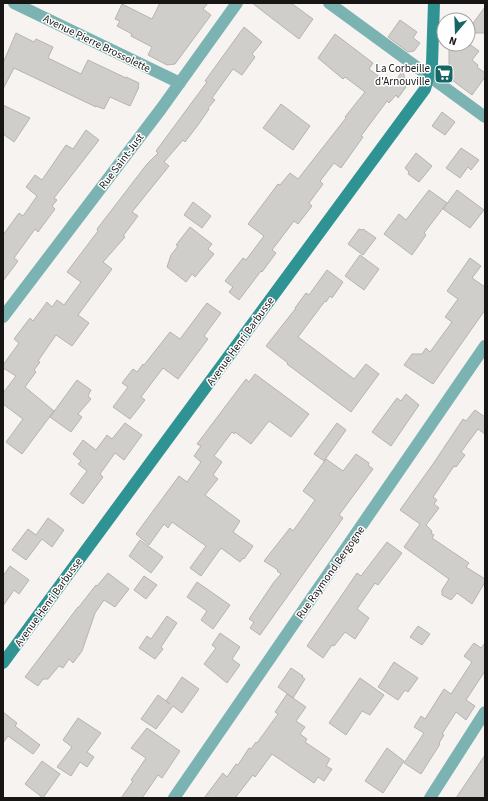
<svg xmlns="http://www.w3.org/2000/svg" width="488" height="801" font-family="'Source Sans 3',sans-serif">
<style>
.building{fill:#d0ceca;stroke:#b6b3b0}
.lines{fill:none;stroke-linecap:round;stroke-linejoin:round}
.street{stroke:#7bb3b3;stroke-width:12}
.secondary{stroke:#309393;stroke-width:12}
.labels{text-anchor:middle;stroke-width:3;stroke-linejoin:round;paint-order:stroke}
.street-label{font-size:11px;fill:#171615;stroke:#fff}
.poi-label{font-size:11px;fill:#171615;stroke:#fff;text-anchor:end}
</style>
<rect width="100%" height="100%" fill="#f6f3f0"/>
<path class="building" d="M 160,3 L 208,3 L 203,9 L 211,15 L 175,64 L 167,65 L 148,55 L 152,47 L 131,36 L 132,34 L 117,26 L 120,21 L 115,19 L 122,4 L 152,19 Z
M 252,3 L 291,3 L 313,19 L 299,39 Z
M 485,7 L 485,33 L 468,33 L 468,30 Z
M 400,20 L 417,32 L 413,38 L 420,43 L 414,51 L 408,52 L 388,37 Z
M 244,27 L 262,42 L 252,54 L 255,57 L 242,75 L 233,69 L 212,98 L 215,100 L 208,108 L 209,109 L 198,125 L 185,142 L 183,140 L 164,162 L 169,166 L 132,212 L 138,216 L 123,236 L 125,237 L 103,262 L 112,269 L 78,315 L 89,323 L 72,346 L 56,335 L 38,361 L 40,362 L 34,370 L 36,372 L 25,387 L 54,411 L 22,454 L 6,442 L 23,419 L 3,404 L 3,393 L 16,376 L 3,368 L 3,365 L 19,343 L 14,339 L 30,318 L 33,321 L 47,302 L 52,307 L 57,300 L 64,305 L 81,282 L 67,272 L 98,231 L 97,229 L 147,164 L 158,153 L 156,151 L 207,82 L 205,81 Z
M 16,33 L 34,42 L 36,39 L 53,47 L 48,58 L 81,74 L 88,60 L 126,78 L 126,77 L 139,83 L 138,87 L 139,87 L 130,106 L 110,97 L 104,109 L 96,106 L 96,107 L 14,68 L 3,89 L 3,63 Z
M 335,34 L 373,63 L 369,69 L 392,86 L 403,70 L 406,87 L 398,98 L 396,95 L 389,103 L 387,101 L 361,136 L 363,137 L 341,168 L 334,163 L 320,181 L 323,184 L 309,203 L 312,206 L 298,224 L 294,221 L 272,250 L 276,253 L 262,272 L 261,271 L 239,300 L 229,292 L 233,287 L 225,281 L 243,258 L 246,260 L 264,236 L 248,224 L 278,184 L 280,185 L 290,173 L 298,179 L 346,118 L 345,117 L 365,92 L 345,77 L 343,79 L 318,58 Z
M 468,43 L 479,51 L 472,60 L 478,65 L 477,67 L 485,73 L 485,77 L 472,95 L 452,80 L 449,76 L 449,46 L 454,49 L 457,44 Z
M 281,104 L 310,126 L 293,150 L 263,128 Z
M 3,105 L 30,118 L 14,142 L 3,134 Z
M 442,112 L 455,122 L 445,135 L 432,126 Z
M 86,130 L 99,140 L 54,198 L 57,200 L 52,206 L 55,209 L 38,232 L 35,229 L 14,258 L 18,261 L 3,281 L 3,235 L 19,213 L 23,216 L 37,196 L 26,187 L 35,175 L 42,180 L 66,145 L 73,149 Z
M 461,148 L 479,160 L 471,170 L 468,167 L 460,178 L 446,168 Z
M 416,153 L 432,166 L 419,182 L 408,174 L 409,172 L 405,168 Z
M 429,190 L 447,203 L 424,233 L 426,235 L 412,255 L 384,234 L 399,214 L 406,220 Z
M 457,190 L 484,210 L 470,228 L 443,209 Z
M 193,202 L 211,216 L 202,228 L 184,215 Z
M 190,227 L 212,244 L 208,249 L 214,254 L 195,277 L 192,274 L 186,282 L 167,267 L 171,255 L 178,246 L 176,245 Z
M 359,229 L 362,230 L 363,229 L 376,238 L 363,255 L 348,244 Z
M 360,255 L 379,269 L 364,290 L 345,276 Z
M 470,258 L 481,266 L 472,278 L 485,287 L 485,310 L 433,384 L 404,365 L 412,354 L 422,354 L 426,348 L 430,352 L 452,322 L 445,317 L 458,299 L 447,291 Z
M 327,270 L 343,282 L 332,298 L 330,296 L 326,302 L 325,301 L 298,337 L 354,379 L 366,364 L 379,374 L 351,412 L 287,364 L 288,363 L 266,346 L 296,308 L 295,308 L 306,293 L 309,295 Z
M 207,303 L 221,313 L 204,336 L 208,339 L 178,379 L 163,368 L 141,397 L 145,400 L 130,419 L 113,407 L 128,387 L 122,383 L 133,369 L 137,372 L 143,364 L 144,365 L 170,332 L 180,339 Z
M 255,374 L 309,414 L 291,437 L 269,421 L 251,444 L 235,432 L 234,434 L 232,432 L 214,456 L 222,462 L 213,475 L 218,479 L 205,495 L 240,521 L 233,532 L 253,546 L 244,559 L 243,558 L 240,562 L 221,548 L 201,576 L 190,568 L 206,546 L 172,522 L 168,528 L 164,524 L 149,545 L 136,534 L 179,476 L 187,482 L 201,462 L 194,456 L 201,446 L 197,444 L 246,379 L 249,382 Z
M 77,380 L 91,390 L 88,396 L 91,399 L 78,414 L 82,417 L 71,432 L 50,417 Z
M 406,394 L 419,405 L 391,446 L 372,432 L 397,398 L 401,401 Z
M 475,410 L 485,417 L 485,434 L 478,429 L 461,452 L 465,455 L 456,467 L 454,466 L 433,497 L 437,500 L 434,504 L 439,508 L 426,525 L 432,531 L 431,533 L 434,535 L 432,538 L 469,563 L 466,567 L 485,579 L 485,582 L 472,604 L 457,593 L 451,600 L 442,595 L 442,590 L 449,579 L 404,547 L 420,524 L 400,510 L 433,464 L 463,419 L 466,421 Z
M 125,423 L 142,435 L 124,460 L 115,453 L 100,474 L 103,477 L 83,504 L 70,494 L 87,471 L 78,464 L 81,461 L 73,454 L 83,440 L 96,450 L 107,435 L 112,439 Z
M 337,423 L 346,430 L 324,461 L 314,454 Z
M 356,454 L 369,463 L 368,465 L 373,469 L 339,515 L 343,518 L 260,635 L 250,628 L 254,622 L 249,619 L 274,582 L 281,574 L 277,571 L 278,570 L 264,561 L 290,528 L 293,531 L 315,500 L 303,491 L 326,459 L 343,471 Z
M 48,518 L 64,530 L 52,547 L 42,539 L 26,560 L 12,550 L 28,529 L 36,535 Z
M 140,540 L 163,557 L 151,573 L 129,556 Z
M 387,542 L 402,553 L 378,585 L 375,583 L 357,609 L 369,618 L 355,639 L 345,632 L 334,646 L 332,645 L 323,658 L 307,646 L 357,573 L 361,576 Z
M 10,566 L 29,580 L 19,594 L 14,590 L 3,606 L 3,576 Z
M 108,573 L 129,589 L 115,607 L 104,600 L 95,613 L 82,651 L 73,663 L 69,659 L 63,668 L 59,666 L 48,679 L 43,679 L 38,686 L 25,677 L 78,607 L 78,608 L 96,585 L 97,586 Z
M 144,576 L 157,585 L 146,599 L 134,590 Z
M 197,582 L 230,605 L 213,629 L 201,620 L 207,611 L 187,597 Z
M 167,616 L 177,623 L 161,647 L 163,649 L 155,659 L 139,648 L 147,636 L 151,639 Z
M 418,626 L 430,634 L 422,645 L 410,637 Z
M 220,633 L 240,647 L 232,659 L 240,665 L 227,683 L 204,664 L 216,648 L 212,645 Z
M 474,643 L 481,648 L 485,643 L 485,671 L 466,700 L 475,706 L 466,720 L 456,712 L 442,734 L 444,735 L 439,743 L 440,744 L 421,774 L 404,763 L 424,733 L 414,727 L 421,716 L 425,719 L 444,689 L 451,694 L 472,662 L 464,656 Z
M 394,662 L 418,678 L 408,692 L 405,690 L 398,700 L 378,687 Z
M 291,668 L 303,676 L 302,677 L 305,679 L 293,698 L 278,687 Z
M 182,677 L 199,689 L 182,713 L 173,706 L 156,729 L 141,719 L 158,695 L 170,704 L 166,701 Z
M 360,678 L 384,695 L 370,715 L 362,711 L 346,735 L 329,723 Z
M 287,694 L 306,707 L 296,721 L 305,727 L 300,734 L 307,739 L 305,742 L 330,759 L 326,766 L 332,769 L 324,781 L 318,777 L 314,783 L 272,754 L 255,777 L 253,775 L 235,798 L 204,798 L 223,773 L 227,777 L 236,764 L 238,765 L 249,748 L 251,749 L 256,742 L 257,743 L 278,714 L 275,712 Z
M 3,712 L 17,723 L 15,726 L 40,745 L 33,754 L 8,736 L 3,743 Z
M 78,718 L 101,733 L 87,752 L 94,757 L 87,767 L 80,762 L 71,776 L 57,767 L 72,747 L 63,740 Z
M 147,728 L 180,751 L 162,778 L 158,775 L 142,798 L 121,798 L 133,781 L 131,780 L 146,758 L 131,748 Z
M 387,748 L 404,761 L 383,793 L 365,781 Z
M 485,755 L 485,798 L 456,798 Z
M 42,761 L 60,774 L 43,798 L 25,784 Z"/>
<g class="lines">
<path class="street" d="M 14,3 L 180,83
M 329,3 L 485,117
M 3,317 L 161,109 L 237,3
M 174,798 L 485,346
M 430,798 L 485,712"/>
<path class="secondary" d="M 3,663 L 425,89 L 432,64 L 434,3"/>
</g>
<defs>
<symbol id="supermarket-square" viewBox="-11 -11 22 22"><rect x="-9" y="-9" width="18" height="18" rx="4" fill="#176666" stroke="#fff"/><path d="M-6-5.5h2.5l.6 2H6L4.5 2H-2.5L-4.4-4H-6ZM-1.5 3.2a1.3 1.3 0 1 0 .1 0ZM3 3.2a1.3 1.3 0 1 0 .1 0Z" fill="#fff"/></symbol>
</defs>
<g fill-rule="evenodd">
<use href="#supermarket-square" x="433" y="63" width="22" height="22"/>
</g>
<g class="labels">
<g class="street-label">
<text transform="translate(97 43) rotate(26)" y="4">Avenue Pierre Brossolette</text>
<text transform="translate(121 161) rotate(-53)" y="4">Rue Saint-Just</text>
<text transform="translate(240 341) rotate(-54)" y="4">Avenue Henri Barbusse</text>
<text transform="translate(330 572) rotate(-55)" y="4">Rue Raymond Bergogne</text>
<text transform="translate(48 602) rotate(-54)" y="4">Avenue Henri Barbusse</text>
</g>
<g class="poi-label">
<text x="430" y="72">La Corbeille<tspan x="430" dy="13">d'Arnouville</tspan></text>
</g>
</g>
<rect width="488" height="801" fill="none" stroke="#171615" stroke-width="8"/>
<g transform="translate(456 32) rotate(199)"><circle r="19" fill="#ffffff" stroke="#a2a2a1"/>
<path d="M0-3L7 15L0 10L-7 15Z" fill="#176666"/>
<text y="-6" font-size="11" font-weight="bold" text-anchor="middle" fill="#171615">N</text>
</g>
</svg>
